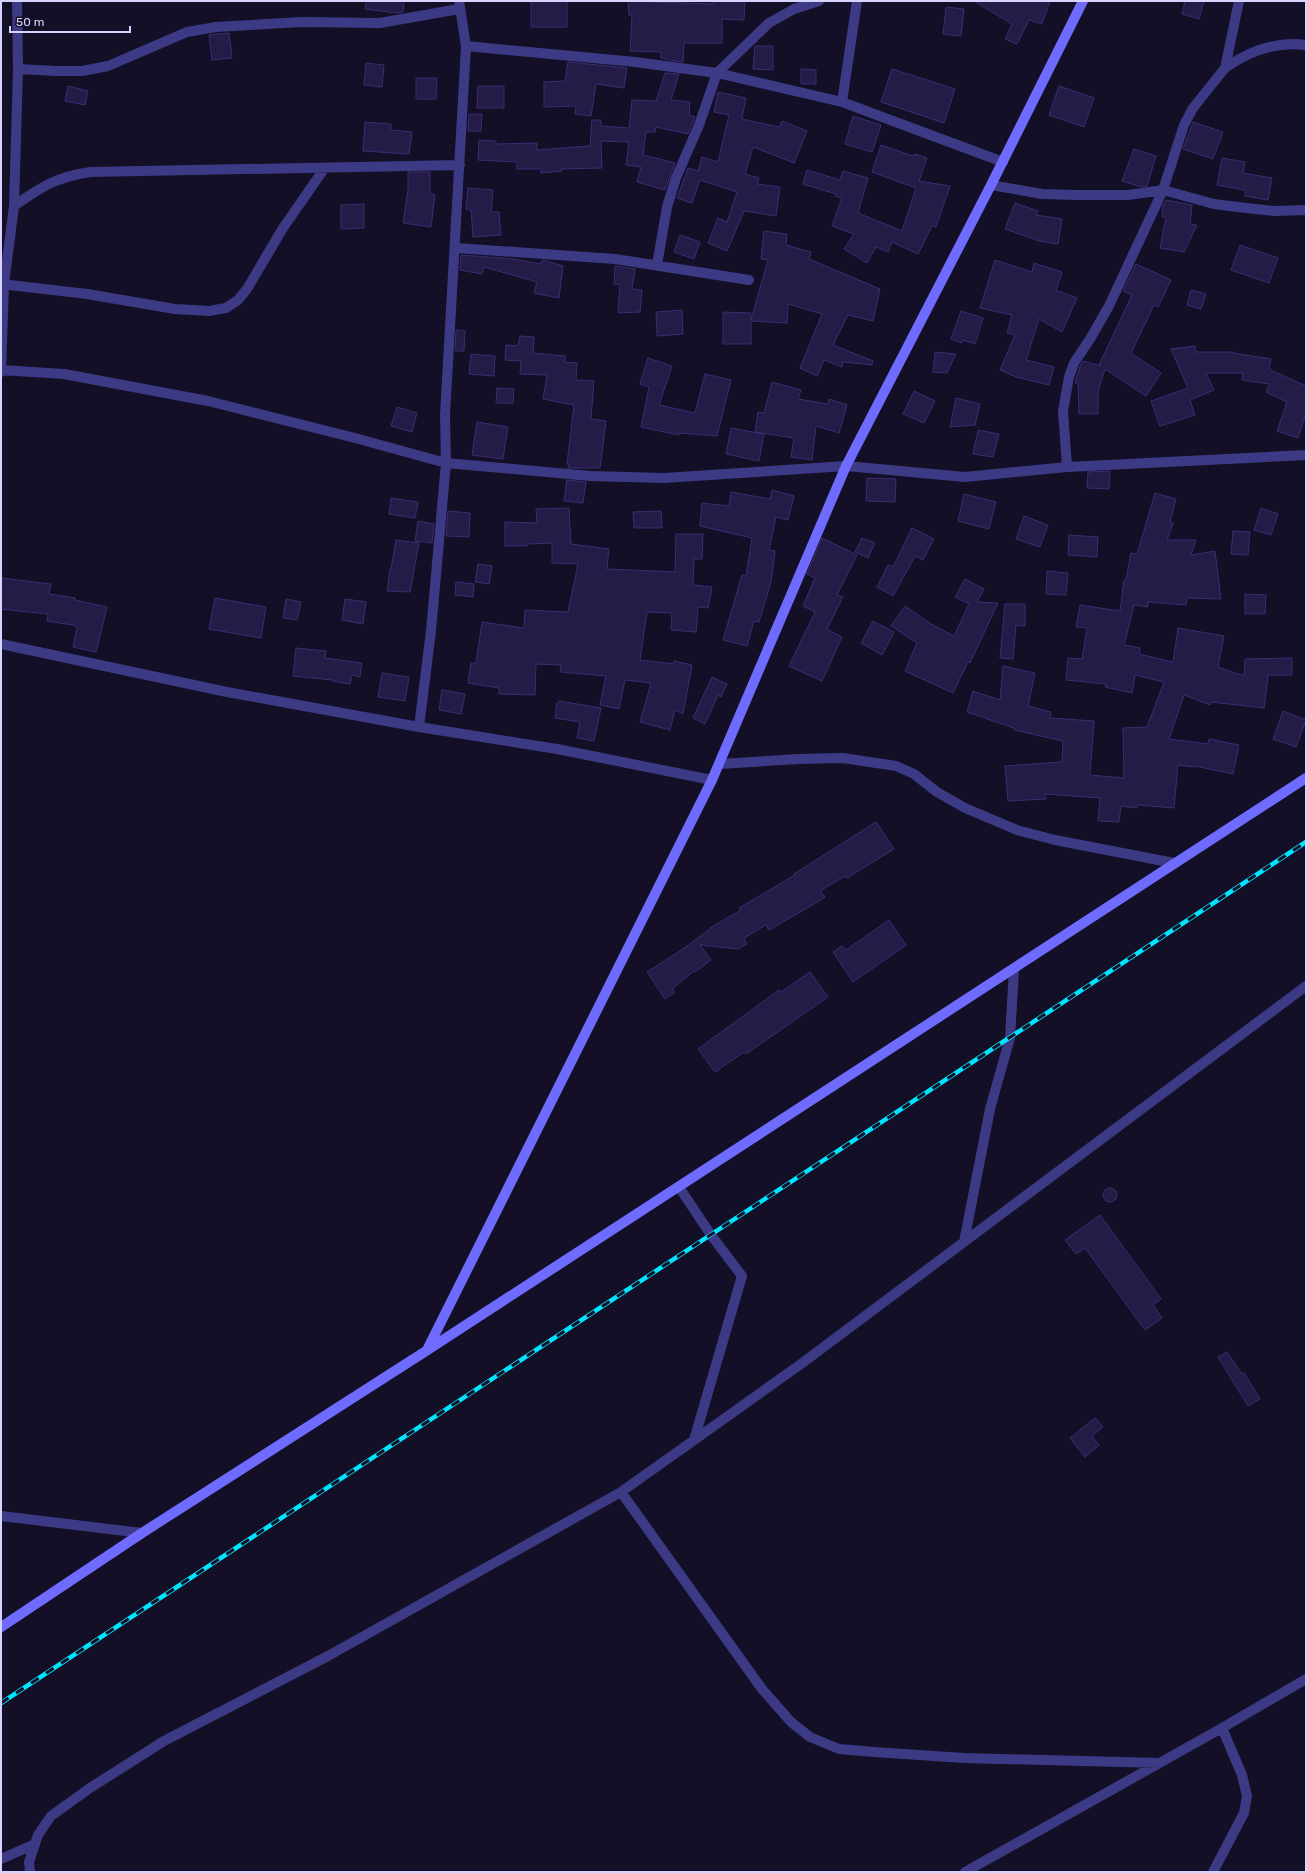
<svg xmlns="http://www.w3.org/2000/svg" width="1307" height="1873" font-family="Rubik,sans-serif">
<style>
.building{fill:#241b47;stroke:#3b2d73}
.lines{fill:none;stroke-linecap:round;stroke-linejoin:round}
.street{stroke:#3d3a85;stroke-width:10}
.secondary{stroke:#6f6bff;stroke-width:10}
.rail-casing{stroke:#00e5ff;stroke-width:4.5}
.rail{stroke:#130f26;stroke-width:3;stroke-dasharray:9;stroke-linecap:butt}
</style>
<rect width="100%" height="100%" fill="#130f26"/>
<path class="building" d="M 366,1 L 404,1 L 403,12 L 397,13 L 365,9 Z
M 531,1 L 567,1 L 567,27 L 531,27 Z
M 628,1 L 713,4 L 713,1 L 745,1 L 744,20 L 722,19 L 722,43 L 684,43 L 683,62 L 669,60 L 661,58 L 661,52 L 630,51 L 632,15 L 629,15 Z
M 974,1 L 1050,1 L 1042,24 L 1029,20 L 1017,44 L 1005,39 L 1012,24 Z
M 1185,1 L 1204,1 L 1199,19 L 1182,14 Z
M 946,7 L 964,9 L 961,36 L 943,34 Z
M 229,33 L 232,58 L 212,60 L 209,35 Z
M 755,46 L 773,46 L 773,70 L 753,69 Z
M 568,62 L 627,68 L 624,88 L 596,84 L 591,116 L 575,114 L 576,106 L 544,107 L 544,82 L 565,81 Z
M 366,63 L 384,65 L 382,87 L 364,85 Z
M 801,69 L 816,70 L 816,84 L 801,84 Z
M 892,69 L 955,89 L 944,123 L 881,102 Z
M 665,73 L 679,74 L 671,100 L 690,102 L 689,115 L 695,117 L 688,134 L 656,127 L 655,132 L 646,132 L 643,155 L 675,163 L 665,190 L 637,182 L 641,167 L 626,165 L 629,142 L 601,141 L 602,168 L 561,169 L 562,171 L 541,173 L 541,169 L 517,169 L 517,162 L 478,160 L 479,140 L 496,141 L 496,144 L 537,143 L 537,150 L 576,147 L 590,146 L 592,120 L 601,120 L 601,126 L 629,128 L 632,100 L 656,101 Z
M 416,78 L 437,78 L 436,99 L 416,99 Z
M 68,86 L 88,91 L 85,105 L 65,101 Z
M 478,86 L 504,86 L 504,108 L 477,108 Z
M 1059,86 L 1094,98 L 1084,127 L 1049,115 Z
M 718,92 L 746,98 L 742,119 L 779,127 L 782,121 L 807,131 L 794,163 L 753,147 L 745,174 L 759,178 L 757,184 L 780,187 L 776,216 L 744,211 L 727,251 L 708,243 L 718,218 L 727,222 L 737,192 L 700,180 L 692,203 L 677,198 L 688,168 L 698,171 L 702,157 L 718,162 L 729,115 L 714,112 Z
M 469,114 L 482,114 L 481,131 L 468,131 Z
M 853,116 L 881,125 L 872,152 L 845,144 Z
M 365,122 L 391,124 L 391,130 L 412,132 L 409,154 L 363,151 Z
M 1193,122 L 1223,132 L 1213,159 L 1183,149 Z
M 881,145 L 913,156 L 914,154 L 927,158 L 919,181 L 950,186 L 936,227 L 932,226 L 918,254 L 892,242 L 888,252 L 876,247 L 867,263 L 844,249 L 854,234 L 832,226 L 842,198 L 835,196 L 836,194 L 803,184 L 807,170 L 840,180 L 843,171 L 868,178 L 858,213 L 902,231 L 916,188 L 872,172 Z
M 1134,149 L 1156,156 L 1147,186 L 1141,187 L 1122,181 Z
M 1222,158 L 1245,162 L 1243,173 L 1272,178 L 1268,200 L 1245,196 L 1245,190 L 1217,185 Z
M 408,172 L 430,172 L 430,194 L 435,195 L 431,227 L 403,223 L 408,190 Z
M 468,188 L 493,190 L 491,212 L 499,212 L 501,235 L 473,237 L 471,210 L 466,209 Z
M 1166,200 L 1192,205 L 1190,224 L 1197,225 L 1184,252 L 1160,248 L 1166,217 L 1162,217 L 1163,205 Z
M 1015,203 L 1038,211 L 1036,215 L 1062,219 L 1058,244 L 1039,241 L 1005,229 Z
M 364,204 L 364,228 L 341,229 L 341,205 Z
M 764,231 L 787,234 L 786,245 L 811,252 L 809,259 L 880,289 L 873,321 L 848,315 L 833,345 L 873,361 L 872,365 L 843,362 L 842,367 L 824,360 L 817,376 L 800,368 L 822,314 L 788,304 L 787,323 L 751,321 L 751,344 L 723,344 L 723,312 L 751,313 L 751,320 L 768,260 L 761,259 Z
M 680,235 L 700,242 L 694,259 L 674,252 Z
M 1240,245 L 1278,258 L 1269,283 L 1231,270 Z
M 461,255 L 514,259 L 541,264 L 542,260 L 547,261 L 563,266 L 559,298 L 534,293 L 537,282 L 484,267 L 482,274 L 460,270 Z
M 995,260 L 1032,272 L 1034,263 L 1062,272 L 1056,290 L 1077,298 L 1062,332 L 1039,319 L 1026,360 L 1054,367 L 1049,385 L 1016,377 L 1000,370 L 1015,335 L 1007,333 L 1012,315 L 980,308 Z
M 1136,264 L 1171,280 L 1158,307 L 1154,305 L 1131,353 L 1161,373 L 1146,396 L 1105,369 L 1098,391 L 1098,414 L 1079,414 L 1078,384 L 1075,383 L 1080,366 L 1083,361 L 1101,366 L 1099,365 L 1132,295 L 1123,291 Z
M 615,266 L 635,269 L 632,289 L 642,290 L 640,312 L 618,313 L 620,285 L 614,284 Z
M 1191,290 L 1206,294 L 1201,309 L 1187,305 Z
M 682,310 L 683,334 L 657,336 L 656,312 Z
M 961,311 L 983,318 L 975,344 L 963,340 L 962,343 L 951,339 Z
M 456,330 L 465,331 L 464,351 L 455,351 Z
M 520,336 L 534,337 L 533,353 L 565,356 L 565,362 L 577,363 L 576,380 L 594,381 L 591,419 L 606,421 L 600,468 L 568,468 L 569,464 L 567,464 L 574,405 L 543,399 L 547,375 L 520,374 L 521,361 L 505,360 L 506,345 L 518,346 Z
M 1195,346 L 1196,352 L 1233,352 L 1233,353 L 1271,359 L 1269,369 L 1306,386 L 1306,413 L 1298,438 L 1277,431 L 1287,402 L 1266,392 L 1270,384 L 1242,380 L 1243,373 L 1206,373 L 1214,390 L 1190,400 L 1195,415 L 1160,426 L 1151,401 L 1188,388 L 1171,349 Z
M 935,352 L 956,354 L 947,373 L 933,372 Z
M 471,354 L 495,356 L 494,376 L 469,374 Z
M 648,358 L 672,366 L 659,405 L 695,413 L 705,374 L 731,380 L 717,436 L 679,433 L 679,435 L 641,427 L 649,387 L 640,384 Z
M 772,382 L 801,390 L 798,399 L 828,404 L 829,399 L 847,405 L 839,433 L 816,426 L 812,460 L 791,457 L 794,438 L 755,432 L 758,412 L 764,413 Z
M 497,388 L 514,389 L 513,403 L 496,403 Z
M 914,391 L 935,401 L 924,423 L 903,414 Z
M 956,398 L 980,404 L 975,425 L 950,427 Z
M 397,407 L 417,413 L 412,432 L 391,426 Z
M 477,422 L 508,427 L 503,459 L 472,455 Z
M 731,428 L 764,434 L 759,461 L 726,454 Z
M 978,430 L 999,434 L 993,457 L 973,454 Z
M 1110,471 L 1109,489 L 1087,488 L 1088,472 Z
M 867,478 L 896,479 L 895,502 L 866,501 Z
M 567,480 L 586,482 L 583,503 L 564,501 Z
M 772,490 L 794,496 L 788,520 L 776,517 L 769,550 L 775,551 L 771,582 L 759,622 L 754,621 L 747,646 L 723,640 L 742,575 L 746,576 L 752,538 L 700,526 L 702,503 L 729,506 L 731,492 L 770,499 Z
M 1155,493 L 1176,499 L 1170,522 L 1173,523 L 1167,540 L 1196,540 L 1191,555 L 1215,551 L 1221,599 L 1187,598 L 1186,605 L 1148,602 L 1148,607 L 1134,605 L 1124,645 L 1140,648 L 1139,654 L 1173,662 L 1178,628 L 1224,636 L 1218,667 L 1244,676 L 1245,659 L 1292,658 L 1292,675 L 1268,675 L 1264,708 L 1211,702 L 1210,705 L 1184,695 L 1169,739 L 1208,744 L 1209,739 L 1239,745 L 1233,774 L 1195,766 L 1194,767 L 1178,765 L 1174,808 L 1137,805 L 1137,808 L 1121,806 L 1119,822 L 1098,821 L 1100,798 L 1045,794 L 1046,799 L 1008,801 L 1005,766 L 1062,762 L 1063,741 L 1014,730 L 1014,728 L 967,712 L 973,691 L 1000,700 L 1003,666 L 1035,673 L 1028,706 L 1051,712 L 1050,718 L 1094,721 L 1090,775 L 1124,778 L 1123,728 L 1147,727 L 1164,682 L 1135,675 L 1132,693 L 1105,687 L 1106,684 L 1066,680 L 1068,658 L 1082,659 L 1087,628 L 1076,627 L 1080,605 L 1120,611 L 1124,580 L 1126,580 L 1131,553 L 1137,554 Z
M 964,494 L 996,502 L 989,529 L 958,521 Z
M 391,498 L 418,502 L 415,518 L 389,514 Z
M 569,508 L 571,544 L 609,549 L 607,569 L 675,572 L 676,534 L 703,534 L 702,559 L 694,559 L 693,585 L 712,587 L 708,608 L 698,607 L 696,632 L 671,630 L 672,613 L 647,612 L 640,660 L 674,664 L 674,661 L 692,665 L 683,714 L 675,710 L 670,730 L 640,722 L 651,683 L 625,680 L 619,709 L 600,705 L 606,676 L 560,672 L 561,665 L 536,664 L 535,695 L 499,694 L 499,688 L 468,683 L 471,663 L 476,663 L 482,622 L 524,628 L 525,610 L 568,612 L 578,564 L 552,563 L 552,543 L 527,544 L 527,546 L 505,546 L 505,522 L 537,523 L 536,509 Z
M 1261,508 L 1278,514 L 1271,535 L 1254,530 Z
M 448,511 L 470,513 L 469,537 L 446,536 Z
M 661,511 L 662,528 L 634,528 L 633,512 Z
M 1024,516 L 1048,525 L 1040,547 L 1016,539 Z
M 418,521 L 434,524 L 432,543 L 415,541 Z
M 912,528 L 934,539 L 923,560 L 915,556 L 893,596 L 877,587 L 888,565 L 893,567 Z
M 1233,531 L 1250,532 L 1248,555 L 1231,554 Z
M 1069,535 L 1098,537 L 1097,557 L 1068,555 Z
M 822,538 L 857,555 L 837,595 L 843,597 L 827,629 L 842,637 L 822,681 L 789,666 L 815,612 L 803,606 L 815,578 L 807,574 Z
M 862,538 L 875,543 L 868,558 L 855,552 Z
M 396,540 L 419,543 L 410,592 L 387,591 L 390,569 L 391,569 Z
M 478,564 L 492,566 L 489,584 L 475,582 Z
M 1047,571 L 1068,573 L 1066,595 L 1046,594 Z
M 2,578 L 51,584 L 49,594 L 75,598 L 75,600 L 107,607 L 96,652 L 73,647 L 77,627 L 73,625 L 47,621 L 48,614 L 1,609 Z
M 965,579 L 984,589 L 977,602 L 998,603 L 970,663 L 968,662 L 953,693 L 905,671 L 917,643 L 891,626 L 905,606 L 931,624 L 954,636 L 969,604 L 955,597 Z
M 456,582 L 474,584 L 473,597 L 455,595 Z
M 1245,594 L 1266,595 L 1265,614 L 1245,614 Z
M 215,598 L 266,607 L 261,638 L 209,629 Z
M 286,599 L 301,602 L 297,620 L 283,618 Z
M 345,599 L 366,602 L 363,624 L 342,620 Z
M 1005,604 L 1025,604 L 1025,626 L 1016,625 L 1013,659 L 1000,658 Z
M 873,621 L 894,632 L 882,655 L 861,643 Z
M 296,648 L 326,651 L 325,658 L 362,663 L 360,677 L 352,675 L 350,684 L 332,681 L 332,680 L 293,676 Z
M 382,673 L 409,677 L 405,701 L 378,697 Z
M 712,677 L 727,684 L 721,697 L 718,695 L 705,724 L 693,718 Z
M 442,690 L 465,694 L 461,714 L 439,710 Z
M 559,701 L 601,708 L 594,741 L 577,738 L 580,722 L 555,718 L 557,703 Z
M 1283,711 L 1306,720 L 1296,747 L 1273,739 Z
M 876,822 L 894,849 L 847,878 L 845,876 L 820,891 L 825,897 L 814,904 L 769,930 L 766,925 L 744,938 L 747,944 L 738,949 L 700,945 L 711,960 L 695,972 L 694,971 L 673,988 L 674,993 L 665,999 L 647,972 L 680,951 L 710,929 L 710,928 L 741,910 L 739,908 L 795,875 L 794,874 Z
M 889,920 L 906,945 L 853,982 L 833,952 L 842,946 L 846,950 Z
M 810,972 L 828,997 L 746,1054 L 744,1052 L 715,1072 L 698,1049 L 779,990 L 781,992 Z
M1103 1195a7 7 0 1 1 14 0a7 7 0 1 1-14 0Z
M 1100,1215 L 1161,1299 L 1153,1305 L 1162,1318 L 1145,1330 L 1085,1248 L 1076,1254 L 1065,1240 Z
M 1227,1352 L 1242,1374 L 1244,1373 L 1260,1399 L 1248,1406 L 1218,1357 Z
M 1095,1418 L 1103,1427 L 1092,1436 L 1099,1445 L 1085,1457 L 1070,1438 Z"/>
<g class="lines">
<path class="street" d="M 466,46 L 635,62 L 717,73 L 842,102 L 1003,162
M 1225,68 C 1249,51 1276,41 1306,45
M 18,69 L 56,71 L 82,71 L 108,66 L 187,32 L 216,27 L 302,22 L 380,23 L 459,9
M 842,102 L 857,1
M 991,185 L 1042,194 L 1076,195 L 1128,195 L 1163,190 L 1214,204 L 1246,208 L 1275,211 L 1306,210
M 14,206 C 41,187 56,177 90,172 L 460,165
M 456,248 L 615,259 L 749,280
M 657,265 L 667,207 L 676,178 L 699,125 L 717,73 L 769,23 L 794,9 L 819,1
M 1,284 L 87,294 L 175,309 L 209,311 L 226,308 L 238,300 L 247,289 L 283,228 L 324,169
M 1,370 L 64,374 L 208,401 L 355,438 L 446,463 L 590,476 L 664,478 L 846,466 L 965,477 L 1067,467 L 1306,455
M 1,372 L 4,284 L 14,206 L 18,69 L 17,1
M 1067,467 L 1063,411 L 1069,377 L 1074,363 L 1090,339 L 1109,306 L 1163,190 L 1184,125 L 1193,108 L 1225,68 L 1239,1
M 1,644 L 227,692 L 419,727 L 557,749 L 712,780
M 419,727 L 431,631 L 446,463 L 445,415 L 466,46 L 459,1
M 720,764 L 798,759 L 843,758 L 896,766 L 914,774 L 937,792 L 965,808 L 1017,830 L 1055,840 L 1174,863
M 679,1187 L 711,1235 L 742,1276 L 694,1440
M 964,1242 L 990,1109 L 1010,1038 L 1014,969
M 621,1492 L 762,1689 L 791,1722 L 810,1737 L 839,1749 L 874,1752 L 964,1758 L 1160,1763
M 1,1516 L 142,1533
M 1,1859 L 35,1844
M 30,1872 L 29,1862 L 38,1835 L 51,1816 L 90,1788 L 164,1741 L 328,1656 L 621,1492 L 801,1364 L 1306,986
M 965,1872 L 1222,1728 L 1306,1679
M 1213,1872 L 1244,1813 L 1247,1796 L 1242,1775 L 1222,1728"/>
<path class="secondary" d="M 427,1350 L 712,780 L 846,466 L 991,185 L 1083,1
M 1,1627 L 142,1533 L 426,1351 L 1306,778"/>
<defs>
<path id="rail" d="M 1,1703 L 1306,842"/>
</defs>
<use href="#rail" class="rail-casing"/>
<use href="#rail" class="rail"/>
</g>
<rect width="1307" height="1873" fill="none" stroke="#d9d4ff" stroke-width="4"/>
<path d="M10 26v6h120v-6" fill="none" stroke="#d9d4ff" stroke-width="2"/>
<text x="16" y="26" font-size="12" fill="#d9d4ff" stroke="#130f26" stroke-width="3" paint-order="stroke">50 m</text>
</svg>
